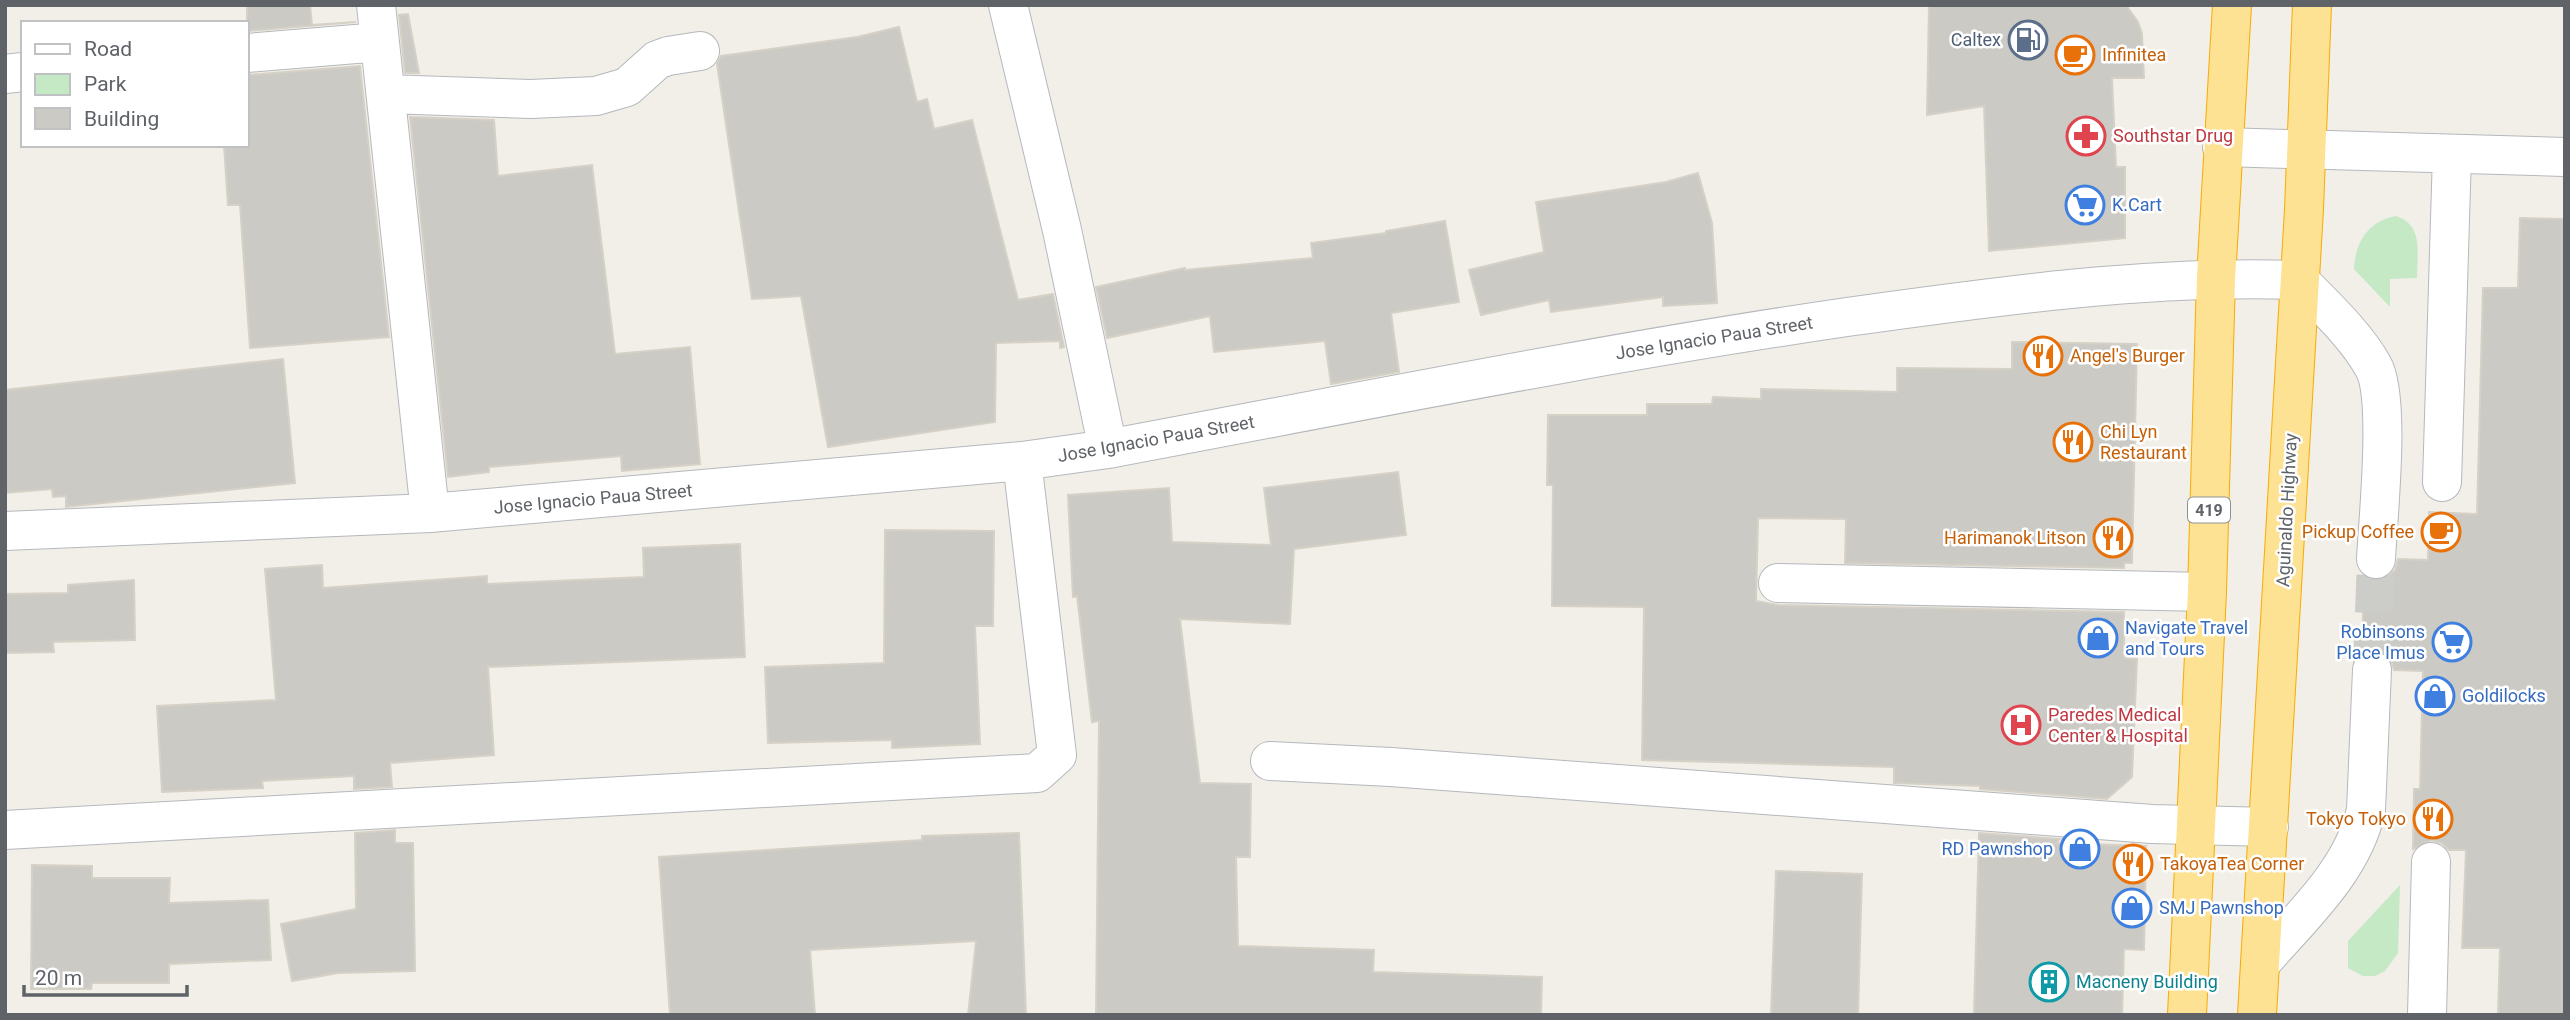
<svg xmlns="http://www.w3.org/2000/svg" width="2570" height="1020" font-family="Roboto,sans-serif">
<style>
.green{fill:#c5e8c5}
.building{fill:#cccac5;stroke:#d6d1c6;stroke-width:2}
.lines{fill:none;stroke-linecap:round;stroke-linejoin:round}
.minor-tunnel{stroke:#ccccc8;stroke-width:38;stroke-dasharray:38 19;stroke-linecap:butt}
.minor-casing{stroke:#b5b8bc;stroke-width:40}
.highway-casing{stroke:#f9ab00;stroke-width:40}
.minor{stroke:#fff;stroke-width:38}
.highway{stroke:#fde293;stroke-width:38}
.labels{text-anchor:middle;stroke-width:5;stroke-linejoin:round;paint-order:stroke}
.shield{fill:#fff;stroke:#8f9295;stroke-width:2}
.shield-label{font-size:16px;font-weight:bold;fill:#5f6368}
.service-label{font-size:18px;fill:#4e5e75;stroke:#fff;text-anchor:end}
.food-label{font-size:18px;fill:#c56008;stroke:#fff;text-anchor:start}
.health-label{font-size:18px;fill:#be3a42;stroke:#fff;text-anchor:start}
.shop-label{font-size:18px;fill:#366cbe;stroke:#fff;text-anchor:start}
.street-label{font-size:18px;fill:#5f6368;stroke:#fff}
.culture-label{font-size:18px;fill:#0d838f;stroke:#fff;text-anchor:start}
</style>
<rect width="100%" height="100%" fill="#f1efe8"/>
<path class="green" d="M 2396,216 C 2424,225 2417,254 2417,278 L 2390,279 L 2390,307 L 2354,269 C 2355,243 2368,221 2396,216 Z
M 2400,885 L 2398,953 L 2385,971 L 2375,976 L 2363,976 L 2348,968 L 2348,941 Z"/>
<path class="building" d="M 247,5 L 310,5 L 312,25 L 356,22 L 247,31 Z
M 1929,5 L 2126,5 L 2138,22 L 2142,34 L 2144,78 L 2112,78 L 2116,167 L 2125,167 L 2125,238 L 1989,251 L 1984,106 L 1927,115 Z
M 408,14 L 419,73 L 405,73 L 399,15 Z
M 899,27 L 917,102 L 927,99 L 934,129 L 972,120 L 1018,300 L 1053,294 L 1064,347 L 1060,348 L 1060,341 L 996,343 L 995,422 L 828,447 L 801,296 L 752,299 L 717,64 L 721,56 L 857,37 Z
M 360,66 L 389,337 L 250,348 L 240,205 L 228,205 L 224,145 L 247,145 L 247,75 Z
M 410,117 L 494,120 L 498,176 L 592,165 L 615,354 L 690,347 L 700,464 L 622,471 L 621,456 L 489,467 L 489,472 L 448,477 Z
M 1698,173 L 1712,223 L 1717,303 L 1663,306 L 1663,297 L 1551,312 L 1549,300 L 1481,315 L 1469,270 L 1544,252 L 1536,202 L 1666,182 Z
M 2520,218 L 2565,219 L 2565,1015 L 2498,1015 L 2500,948 L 2462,948 L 2466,850 L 2449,850 L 2442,843 L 2431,840 L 2413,849 L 2414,789 L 2420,789 L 2423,671 L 2394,670 L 2391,659 L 2383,651 L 2372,648 L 2362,651 L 2364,577 L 2375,581 L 2386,578 L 2395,570 L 2398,559 L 2428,560 L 2429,512 L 2477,514 L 2483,288 L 2518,288 Z
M 1445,221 L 1459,302 L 1391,313 L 1399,372 L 1331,384 L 1325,341 L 1214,352 L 1210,316 L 1107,338 L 1096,287 L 1185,268 L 1185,270 L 1313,258 L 1311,243 L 1386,233 L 1386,231 Z
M 2012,342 L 2137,344 L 2132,563 L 2124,563 L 2124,568 L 1845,563 L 1846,519 L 1758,518 L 1756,601 L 1778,605 L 2124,612 L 2124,658 L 2137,659 L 2132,777 L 2107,799 L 1980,789 L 1980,786 L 1894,783 L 1894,767 L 1642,760 L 1644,607 L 1552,606 L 1553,485 L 1547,485 L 1548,415 L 1647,415 L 1647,404 L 1712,404 L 1713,397 L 1761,399 L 1761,389 L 1897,392 L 1897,368 L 2012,369 Z
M 283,359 L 295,483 L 66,507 L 66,496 L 53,497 L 52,489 L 5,493 L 5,390 Z
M 1398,472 L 1406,535 L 1294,549 L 1290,624 L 1180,619 L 1200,783 L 1251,784 L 1250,857 L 1236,857 L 1238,946 L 1374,950 L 1373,972 L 1542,977 L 1541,1015 L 1096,1015 L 1099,721 L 1092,722 L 1077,596 L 1073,597 L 1068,495 L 1169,488 L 1172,542 L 1271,545 L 1264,488 Z
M 885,530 L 994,531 L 993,626 L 975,626 L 980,744 L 892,748 L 892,740 L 768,743 L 765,667 L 884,663 Z
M 740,544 L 745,657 L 488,667 L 494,755 L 390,763 L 392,787 L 354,789 L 354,776 L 262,781 L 263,788 L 162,792 L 157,706 L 276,700 L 265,569 L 322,565 L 323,588 L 487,576 L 487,584 L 644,577 L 643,548 Z
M 134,580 L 135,640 L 53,642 L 54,652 L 5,653 L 5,594 L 68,593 L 68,585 Z
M 395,830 L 395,843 L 413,843 L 415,971 L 338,973 L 292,981 L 281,924 L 356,909 L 355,833 Z
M 1019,833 L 1026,1015 L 968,1015 L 976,941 L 810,950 L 815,1015 L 670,1015 L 659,857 L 922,840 L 922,836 Z
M 1979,833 L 2060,839 L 2056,843 L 2146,846 L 2144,950 L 2124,949 L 2122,1015 L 1974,1015 Z
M 32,865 L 92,866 L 92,878 L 170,878 L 169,903 L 268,900 L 271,960 L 169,964 L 169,983 L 92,983 L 91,989 L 31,989 Z
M 1776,871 L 1862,874 L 1858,1015 L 1771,1015 Z"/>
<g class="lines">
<path class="minor-tunnel" d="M 2372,670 L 2376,559"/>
<defs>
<path id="minor" d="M 376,5 L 430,513
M 1008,5 L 1062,230 L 1108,449
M 247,53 L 380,42
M 5,74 L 23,72
M 386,94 L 531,99 L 596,96 L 627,87 L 657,60 L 668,56 L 700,51
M 2222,147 L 2565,157
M 2442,482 L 2452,154
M 5,531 L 430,513 L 1022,461 L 1108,449 C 1354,403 1600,353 1847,317 C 1997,296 2148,275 2299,280 C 2325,307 2355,334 2373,366 C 2391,396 2378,518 2376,559
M 1778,583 L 2207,592
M 1270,761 L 1391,767 L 2152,824 L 2269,827
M 5,830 L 1037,773 L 1057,755 L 1022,461
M 2260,964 C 2299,919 2353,871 2366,810 L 2372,670
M 2427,1015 L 2431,862"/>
<path id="highway" d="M 2187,1015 L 2207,592 L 2216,278 L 2232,5
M 2257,1015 L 2304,209 L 2312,5"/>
</defs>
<use href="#minor" class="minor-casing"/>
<use href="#highway" class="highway-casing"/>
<use href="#minor" class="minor"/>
<use href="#highway" class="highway"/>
</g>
<defs>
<symbol id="fuel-ring" viewBox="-11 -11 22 22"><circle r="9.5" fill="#fff" stroke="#5c6f8a" stroke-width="1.5"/><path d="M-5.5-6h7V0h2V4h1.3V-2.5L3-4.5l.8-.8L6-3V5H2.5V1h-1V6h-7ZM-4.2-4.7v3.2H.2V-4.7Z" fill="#5c6f8a"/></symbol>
<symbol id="cafe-ring" viewBox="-11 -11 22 22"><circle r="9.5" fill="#fff" stroke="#e8710a" stroke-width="1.5"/><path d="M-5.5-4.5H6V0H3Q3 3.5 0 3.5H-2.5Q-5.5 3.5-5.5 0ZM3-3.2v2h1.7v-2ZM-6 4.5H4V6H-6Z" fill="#e8710a"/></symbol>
<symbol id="pharmacy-ring" viewBox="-11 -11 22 22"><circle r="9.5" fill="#fff" stroke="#e0444e" stroke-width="1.5"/><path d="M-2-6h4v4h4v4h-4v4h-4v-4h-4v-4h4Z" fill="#e0444e"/></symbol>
<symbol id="supermarket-ring" viewBox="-11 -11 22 22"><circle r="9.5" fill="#fff" stroke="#3f7fe0" stroke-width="1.5"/><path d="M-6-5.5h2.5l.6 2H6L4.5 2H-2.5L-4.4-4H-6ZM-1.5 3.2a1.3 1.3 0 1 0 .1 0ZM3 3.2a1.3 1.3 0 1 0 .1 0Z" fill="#3f7fe0"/></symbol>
<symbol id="restaurant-ring" viewBox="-11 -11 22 22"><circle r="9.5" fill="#fff" stroke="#e8710a" stroke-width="1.5"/><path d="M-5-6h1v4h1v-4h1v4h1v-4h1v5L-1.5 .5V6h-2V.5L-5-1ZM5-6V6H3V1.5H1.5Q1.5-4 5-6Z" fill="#e8710a"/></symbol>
<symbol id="shop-ring" viewBox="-11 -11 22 22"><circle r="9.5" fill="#fff" stroke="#3f7fe0" stroke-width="1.5"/><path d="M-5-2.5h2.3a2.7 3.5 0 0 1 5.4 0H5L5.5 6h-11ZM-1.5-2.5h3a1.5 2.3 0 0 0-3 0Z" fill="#3f7fe0"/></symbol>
<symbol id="hospital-ring" viewBox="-11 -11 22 22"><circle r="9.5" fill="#fff" stroke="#e0444e" stroke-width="1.5"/><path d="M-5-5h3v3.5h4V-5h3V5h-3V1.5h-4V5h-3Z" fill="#e0444e"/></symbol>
<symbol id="building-ring" viewBox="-11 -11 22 22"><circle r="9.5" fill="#fff" stroke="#0f9aa8" stroke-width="1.5"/><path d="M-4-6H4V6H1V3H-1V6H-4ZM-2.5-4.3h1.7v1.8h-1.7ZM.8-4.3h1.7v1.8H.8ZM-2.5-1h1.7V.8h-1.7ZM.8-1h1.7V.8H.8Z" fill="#0f9aa8"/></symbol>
</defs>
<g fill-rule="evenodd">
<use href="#fuel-ring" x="2006" y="18" width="44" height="44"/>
<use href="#cafe-ring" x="2053" y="33" width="44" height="44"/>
<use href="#pharmacy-ring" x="2064" y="114" width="44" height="44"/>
<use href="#supermarket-ring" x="2063" y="183" width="44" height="44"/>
<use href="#restaurant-ring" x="2021" y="334" width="44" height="44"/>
<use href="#restaurant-ring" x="2051" y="420" width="44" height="44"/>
<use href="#cafe-ring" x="2419" y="510" width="44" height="44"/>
<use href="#restaurant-ring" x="2091" y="516" width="44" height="44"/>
<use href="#shop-ring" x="2076" y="616" width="44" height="44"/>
<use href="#supermarket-ring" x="2430" y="620" width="44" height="44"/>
<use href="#shop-ring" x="2413" y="674" width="44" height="44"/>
<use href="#hospital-ring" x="1999" y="703" width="44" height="44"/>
<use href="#restaurant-ring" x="2411" y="797" width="44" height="44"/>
<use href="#shop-ring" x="2058" y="827" width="44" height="44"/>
<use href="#restaurant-ring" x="2111" y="842" width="44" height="44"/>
<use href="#shop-ring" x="2110" y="886" width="44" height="44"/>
<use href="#building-ring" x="2027" y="960" width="44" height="44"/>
</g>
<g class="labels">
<rect class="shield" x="2188" y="497.5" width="42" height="25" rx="5"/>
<g class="shield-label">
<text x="2209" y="516">419</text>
</g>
<g class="service-label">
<text x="2001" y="46">Caltex</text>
</g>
<g class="food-label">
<text x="2102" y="61">Infinitea</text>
<text x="2070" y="362">Angel's Burger</text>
<text x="2100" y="438">Chi Lyn<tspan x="2100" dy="21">Restaurant</tspan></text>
<text x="2414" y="538" text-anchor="end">Pickup Coffee</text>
<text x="2086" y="544" text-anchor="end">Harimanok Litson</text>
<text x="2406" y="825" text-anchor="end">Tokyo Tokyo</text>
<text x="2160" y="870">TakoyaTea Corner</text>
</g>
<g class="health-label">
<text x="2113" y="142">Southstar Drug</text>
<text x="2048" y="721">Paredes Medical<tspan x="2048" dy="21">Center &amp; Hospital</tspan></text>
</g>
<g class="shop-label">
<text x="2112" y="211">K.Cart</text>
<text x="2125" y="634">Navigate Travel<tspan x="2125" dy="21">and Tours</tspan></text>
<text x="2425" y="638" text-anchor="end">Robinsons<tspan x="2425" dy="21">Place Imus</tspan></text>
<text x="2462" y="702">Goldilocks</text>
<text x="2053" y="855" text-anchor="end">RD Pawnshop</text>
<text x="2159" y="914">SMJ Pawnshop</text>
</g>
<g class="street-label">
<text transform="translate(1714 338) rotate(-9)" y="6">Jose Ignacio Paua Street</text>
<text transform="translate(1156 439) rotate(-10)" y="6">Jose Ignacio Paua Street</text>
<text transform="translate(593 499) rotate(-5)" y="6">Jose Ignacio Paua Street</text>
<text transform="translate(2287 510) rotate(-87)" y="6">Aguinaldo Highway</text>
</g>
<g class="culture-label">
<text x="2076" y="988">Macneny Building</text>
</g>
</g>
<rect width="2570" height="1020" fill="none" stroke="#5f6368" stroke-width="14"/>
<rect x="21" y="21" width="228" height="126" fill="#ffffff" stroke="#bfc1c3" stroke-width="2"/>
<rect x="35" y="44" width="35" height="10" fill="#ffffff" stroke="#bfc1c3" stroke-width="2"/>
<text x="84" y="56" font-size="21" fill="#5f6368">Road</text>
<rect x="35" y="74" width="35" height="21" fill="#c5e8c5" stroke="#bfc1c3" stroke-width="2"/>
<text x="84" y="91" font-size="21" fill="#5f6368">Park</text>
<rect x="35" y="108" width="35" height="21" fill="#cccac5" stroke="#bfc1c3" stroke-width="2"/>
<text x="84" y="126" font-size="21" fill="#5f6368">Building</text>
<path d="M24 985v10h163v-10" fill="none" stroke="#5f6368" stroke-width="3.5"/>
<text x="35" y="985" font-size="21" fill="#5f6368" stroke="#ffffff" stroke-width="5" paint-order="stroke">20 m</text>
</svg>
